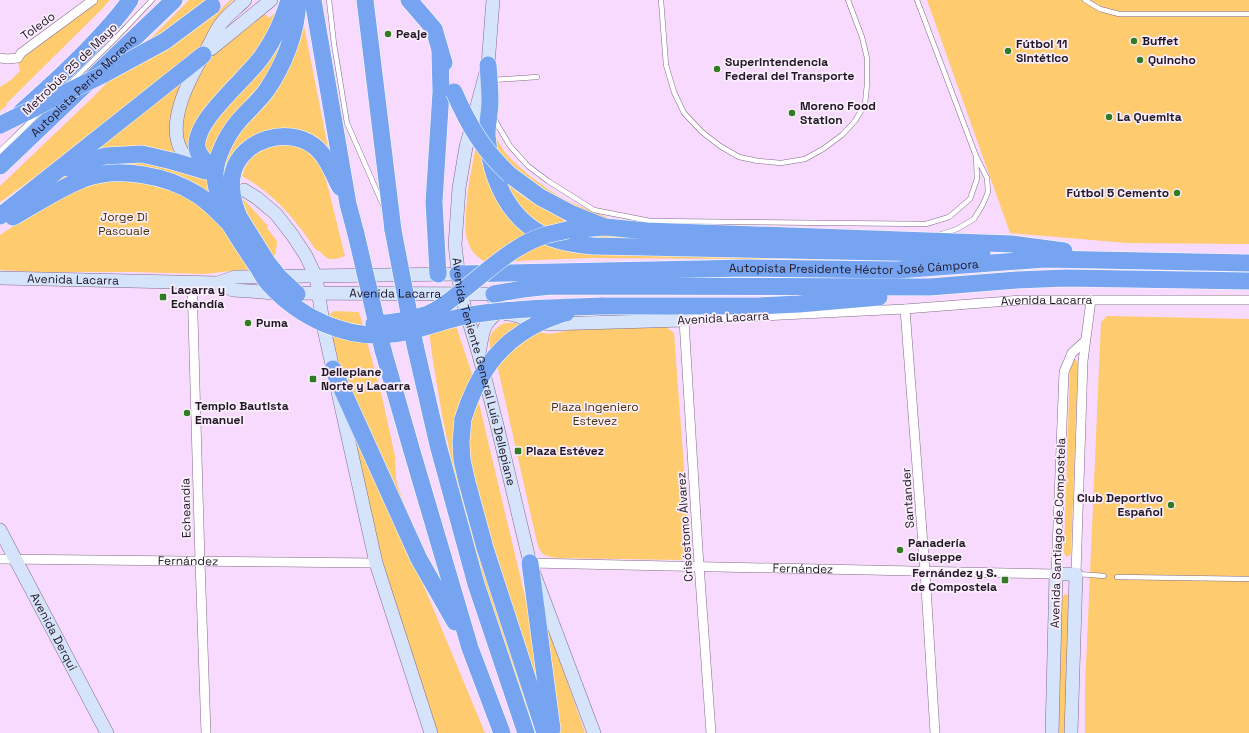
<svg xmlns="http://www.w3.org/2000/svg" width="1249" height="733" font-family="'Space Grotesk',sans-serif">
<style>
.green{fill:#fecb6f}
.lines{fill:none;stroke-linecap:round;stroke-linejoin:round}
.lane-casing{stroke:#846b89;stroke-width:5.5}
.street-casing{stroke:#846b89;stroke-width:10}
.secondary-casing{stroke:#846b89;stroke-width:14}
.highway-casing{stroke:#fff;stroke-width:18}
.lane{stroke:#fff;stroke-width:4.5}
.street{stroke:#fff;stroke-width:9}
.secondary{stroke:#d6e4fb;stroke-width:13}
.highway{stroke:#76a4f1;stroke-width:17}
.highway-bridge-casing{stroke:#fff;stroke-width:18;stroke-linecap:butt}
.highway-bridge{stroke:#76a4f1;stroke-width:17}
.poi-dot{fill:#317c22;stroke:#faeefc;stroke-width:1.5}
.labels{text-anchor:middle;stroke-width:3.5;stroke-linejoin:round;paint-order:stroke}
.street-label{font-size:12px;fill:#211724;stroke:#faeefc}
.poi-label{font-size:12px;font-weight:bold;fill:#211724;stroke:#faeefc;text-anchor:start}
.park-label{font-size:12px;fill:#483305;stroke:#faeefc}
</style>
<rect width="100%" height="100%" fill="#f7dafd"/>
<path class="green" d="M 97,0 L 110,0 L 100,11 L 7,103 L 6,106 L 0,111 L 0,87 L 11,80 L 20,71 L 18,62 Z
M 189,0 L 208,0 L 218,12 L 230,0 L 233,0 L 220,14 L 212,26 L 198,53 L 66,155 L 0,202 L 0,186 L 89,101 Z
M 927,0 L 1249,0 L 1249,244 L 1127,243 L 1010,233 Z
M 279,10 L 274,24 L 190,153 L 185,146 L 182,138 L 182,119 L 192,91 L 204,68 L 211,56 L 265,14 L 269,18 Z
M 303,21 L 329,153 L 263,133 L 224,192 L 223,170 L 226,153 Z
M 281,35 L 283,44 L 265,80 L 246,105 L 213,195 L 159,171 L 47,190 L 55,181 L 65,175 L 84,166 L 202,150 L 210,126 Z
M 184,80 C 176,106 164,130 175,157 L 100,151 L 98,149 Z
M 481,126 L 486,163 L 543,239 L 903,260 L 590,258 L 486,262 C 477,258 471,251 468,242 C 464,232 466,221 466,211 C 468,182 474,154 481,126 Z
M 494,131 C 496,137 499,143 502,148 C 513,165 546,189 564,199 C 581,208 599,213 615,221 C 575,210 545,197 513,169 L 502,177 C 517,196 541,208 563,218 L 568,236 L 610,235 L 649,238 L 816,242 L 907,243 L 993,247 L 1010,249 L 1009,251 L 918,248 L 604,242 C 594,241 585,242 576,240 C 568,239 560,236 553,233 C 505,214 496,178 494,131 Z
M 282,143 L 302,148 L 312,154 L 322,167 L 329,191 L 345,256 L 336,259 L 328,259 L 319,251 L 316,250 C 296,220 274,193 242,176 C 249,153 261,150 282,143 Z
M 128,179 L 181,192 L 240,197 L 247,203 L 268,226 L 267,228 L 277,241 L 277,244 L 274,259 L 250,269 L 204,274 L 130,272 L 39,272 L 0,270 L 0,235 L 41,208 L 89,185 Z
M 426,305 L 436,305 L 455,323 L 472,374 L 531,622 L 544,706 L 514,620 L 458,419 L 535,728 C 482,593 441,450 426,305 Z
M 334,311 L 359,312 L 382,397 L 395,456 L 396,480 L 401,496 L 420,549 L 337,364 L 327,318 L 329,315 Z
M 1107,316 L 1249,319 L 1249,733 L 1085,733 L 1085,688 L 1101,322 Z
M 505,323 L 515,323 L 536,332 L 550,334 L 575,329 L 660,327 L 666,327 L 674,333 L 690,549 C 688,555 686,558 680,560 L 558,558 C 541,556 540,553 536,538 L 498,369 C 490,350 481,334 505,323 Z
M 1074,359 L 1077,361 L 1078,364 L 1071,553 L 1070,555 L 1067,557 L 1064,553 L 1070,366 Z
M 354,437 L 356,437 L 408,548 L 485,733 L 437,733 L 386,573 L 371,516 Z
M 1066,594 L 1069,596 L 1065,733 L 1058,733 L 1062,601 L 1063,596 Z
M 542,610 L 585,733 L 560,733 Z"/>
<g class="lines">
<defs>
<path id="lane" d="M 329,0 L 334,44 L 347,123 L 383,205
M 661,0 L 666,65 L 674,92 L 684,113 L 702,132 L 720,146 L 739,157 L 758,161 L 781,163 L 805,159 L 823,149 L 842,135 L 855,121 L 865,104 L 867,84 L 867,58 L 862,37 L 848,0
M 917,0 L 976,156 L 987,178 L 988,192 L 983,204 L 974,219 L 957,229 L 939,235
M 1085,0 L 1100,9 L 1119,14 L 1249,14
M 493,80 L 537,77
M 70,83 L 114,40 L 152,0
M 495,119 L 497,124 L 510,146 L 528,166 L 548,181 L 594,210 L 650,221 L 926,224 L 949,217 L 970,199 L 977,179 L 976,156
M 0,151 L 38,114
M 1078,574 L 1104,576
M 1117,577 L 1249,579"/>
<g id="street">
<path d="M 0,58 L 7,59 L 18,58 L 21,53 L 93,0"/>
<path d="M 192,282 L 200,561 L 206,733"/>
<path d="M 905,309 L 925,571 L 935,733"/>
<path id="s1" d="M 0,559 L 376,563"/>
<path id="s2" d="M 530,563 L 1056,574 L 1064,372 L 1072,353 L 1085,341"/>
<path d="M 1076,574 L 1083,361 L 1091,300"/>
<path id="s3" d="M 711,733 L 698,550 L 684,320 L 905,309 L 1020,300 L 1249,300"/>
</g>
<g id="secondary">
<path id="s4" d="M 493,0 L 488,65 L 466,147 L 459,188 L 455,245 L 461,295 L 479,355 L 497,425 L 530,563 L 594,733"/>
<path d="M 211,49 L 271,0"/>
<path d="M 199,167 C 192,161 183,156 180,148 C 166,117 194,71 209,45 C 213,37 217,28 223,21 C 229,14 238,7 245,0"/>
<path d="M 244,190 L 257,198 L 276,214 L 293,236 L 306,256 L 316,277 L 324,329 L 376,563 L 431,733"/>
<path id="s5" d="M 0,278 L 218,283 L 235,277 L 458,274"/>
<path id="s6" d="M 218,283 L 233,290 L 276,293 L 494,294 L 496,314"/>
<path d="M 507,314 C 517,314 523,319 532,321 C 537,323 542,323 548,324 L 684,320"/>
<path d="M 479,353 C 483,335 481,326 496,314"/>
<path id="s7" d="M 0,530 L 107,733"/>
<path d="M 1052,733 L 1056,574 L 1076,574 L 1071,733"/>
</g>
<g id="highway">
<path d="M 313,0 L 348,204 L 356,234"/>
<path d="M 365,0 L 393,230"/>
<path d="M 409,0 L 434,29 L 444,63"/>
<path d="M 488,65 C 489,77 490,89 490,101 C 490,113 487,124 487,135 C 490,176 507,220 548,237 C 562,242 577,245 593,246 L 982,254"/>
<path d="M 21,112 C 50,86 79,60 105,31 C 114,21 123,11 130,0"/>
<path d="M 209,165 C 204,160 198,155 197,147 C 194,119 248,78 263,55 C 275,38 283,20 289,0"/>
<path id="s8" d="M 0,166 L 174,0"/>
<path d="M 68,168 L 105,156 L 142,154 L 172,161 L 206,171"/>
<path d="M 510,175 L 540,197 L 572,214 L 602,226"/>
<path d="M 0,216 L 203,55"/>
<path d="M 13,217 C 36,204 58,189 83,179 C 118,166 167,175 198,195 C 210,203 220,214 230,224"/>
<path d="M 227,217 C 220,203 215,188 215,173 C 216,157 227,135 237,123 C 246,112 257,103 266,91 C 284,65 297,32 298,0"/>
<path d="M 239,217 C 233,202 229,188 233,172 C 242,139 288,126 314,146 C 327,156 333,174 340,187"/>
<path d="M 567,230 L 605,227 L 647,231 L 1012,244 L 1064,251"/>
<path d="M 438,274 L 434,202 L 441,92 L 440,52"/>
<path id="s9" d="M 458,274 L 747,268 L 897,270 L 1045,259 L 1249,263"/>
<path d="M 494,294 L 523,289 L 551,286 L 930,287 L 1017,280 L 1066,278 L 1249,281"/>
<path d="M 601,306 L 759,306 L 799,304 L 879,297"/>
<path d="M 415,345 L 438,445 L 476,584 L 526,733"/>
<path d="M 383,350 L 411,448 L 470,648 L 502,733"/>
<path d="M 333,369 L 419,559 L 455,622"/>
<path d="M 463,419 L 461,442 L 462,460 L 467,482 L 485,548 L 545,733"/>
<path d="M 530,563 L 552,729"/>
</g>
</defs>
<use href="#lane" class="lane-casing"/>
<use href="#street" class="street-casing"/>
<use href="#secondary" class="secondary-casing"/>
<use href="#highway" class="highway-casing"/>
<use href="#lane" class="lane"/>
<use href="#street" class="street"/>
<use href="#secondary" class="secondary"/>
<use href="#highway" class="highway"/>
<defs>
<path id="highway-bridge" d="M 454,92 C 469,126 483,150 510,175
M 0,125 L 106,73 L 165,41 L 212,6
M 239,217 L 267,262 L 280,278 L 297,294
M 231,226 C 239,239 248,253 257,266 C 261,272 264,279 269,284 C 299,317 346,340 391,334 C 416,332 440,321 465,316 C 510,308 556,308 601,306
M 393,230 L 415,345
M 356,234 L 383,350
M 374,324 C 392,323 411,320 428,314 C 443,308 455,296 468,286 C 492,267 516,244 546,235 C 553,233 560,232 567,230
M 463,419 C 476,377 497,344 537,324 C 546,320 556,315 566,313"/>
</defs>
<use href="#highway-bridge" class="highway-bridge-casing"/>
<use href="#highway-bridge" class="highway-bridge"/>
</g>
<g class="poi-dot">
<circle cx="388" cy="34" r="4"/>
<circle cx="1134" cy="41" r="4"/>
<circle cx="1008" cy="51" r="4"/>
<circle cx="1140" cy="60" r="4"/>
<circle cx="717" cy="69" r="4"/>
<circle cx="792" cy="113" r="4"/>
<circle cx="1109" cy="117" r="4"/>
<circle cx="1177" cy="193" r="4"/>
<rect x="159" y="293" width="8" height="8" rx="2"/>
<circle cx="248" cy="323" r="4"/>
<rect x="309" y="375" width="8" height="8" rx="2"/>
<circle cx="187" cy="413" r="4"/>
<rect x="514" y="447" width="8" height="8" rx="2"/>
<circle cx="1171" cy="505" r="4"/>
<circle cx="900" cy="550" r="4"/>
<rect x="1001" y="576" width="8" height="8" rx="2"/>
</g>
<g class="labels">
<g class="street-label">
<text transform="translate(38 26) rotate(-36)" y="4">Toledo</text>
<text transform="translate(70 69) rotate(-44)" y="4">Metrobús 25 de Mayo</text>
<text dy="4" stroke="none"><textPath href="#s8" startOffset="116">Autopista Perito Moreno</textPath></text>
<text dy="4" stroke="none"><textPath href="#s9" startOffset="396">Autopista Presidente Héctor José Cámpora</textPath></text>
<text dy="4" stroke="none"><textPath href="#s5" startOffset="73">Avenida Lacarra</textPath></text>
<text dy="4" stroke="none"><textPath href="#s6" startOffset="179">Avenida Lacarra</textPath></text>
<text dy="4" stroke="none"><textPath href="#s3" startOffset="777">Avenida Lacarra</textPath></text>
<text transform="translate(723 318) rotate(-3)" y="4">Avenida Lacarra</text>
<text dy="4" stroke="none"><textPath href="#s4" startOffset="379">Avenida Teniente General Luís Dellepiane</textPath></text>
<text transform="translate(908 498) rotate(-94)" y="4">Santander</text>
<text transform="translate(186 508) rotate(-91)" y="4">Echeandía</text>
<text transform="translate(685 527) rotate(-94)" y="4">Crisóstomo Álvarez</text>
<text transform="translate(1058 533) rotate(-88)" y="4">Avenida Santiago de Compostela</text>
<text dy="4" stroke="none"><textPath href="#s1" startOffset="188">Fernández</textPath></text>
<text dy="4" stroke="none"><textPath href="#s2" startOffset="273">Fernández</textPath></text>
<text dy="4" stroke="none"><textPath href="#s7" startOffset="115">Avenida Derqui</textPath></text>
</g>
<g class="poi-label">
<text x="396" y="38">Peaje</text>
<text x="1142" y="45">Buffet</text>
<text x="1016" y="48">Fútbol 11<tspan x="1016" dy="14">Sintético</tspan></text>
<text x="1148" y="64">Quincho</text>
<text x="725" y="66">Superintendencia<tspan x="725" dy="14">Federal del Transporte</tspan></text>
<text x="800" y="110">Moreno Food<tspan x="800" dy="14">Station</tspan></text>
<text x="1117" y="121">La Quemita</text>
<text x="1169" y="197" text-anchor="end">Fútbol 5 Cemento</text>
<text x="171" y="294">Lacarra y<tspan x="171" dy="14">Echandía</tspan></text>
<text x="256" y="327">Puma</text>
<text x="321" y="376">Dellepiane<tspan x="321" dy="14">Norte y Lacarra</tspan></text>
<text x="195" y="410">Templo Bautista<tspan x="195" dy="14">Emanuel</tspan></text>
<text x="526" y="455">Plaza Estévez</text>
<text x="1163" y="502" text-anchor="end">Club Deportivo<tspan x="1163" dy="14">Español</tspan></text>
<text x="908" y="547">Panadería<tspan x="908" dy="14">Giuseppe</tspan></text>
<text x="997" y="577" text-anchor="end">Fernández y S.<tspan x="997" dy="14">de Compostela</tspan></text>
</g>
<g class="park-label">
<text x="124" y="221">Jorge Di<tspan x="124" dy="14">Pascuale</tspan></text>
<text x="595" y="411">Plaza Ingeniero<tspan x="595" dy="14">Estevez</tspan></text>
</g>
</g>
</svg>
